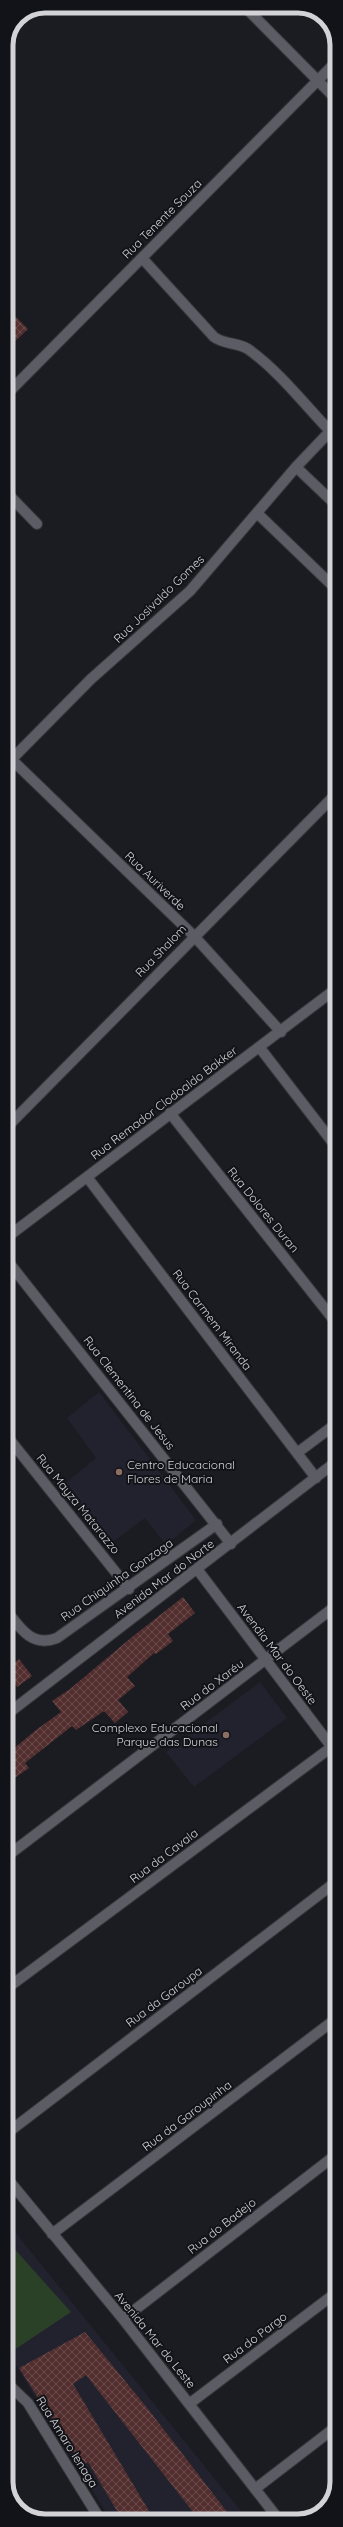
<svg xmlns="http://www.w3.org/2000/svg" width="343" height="2527" font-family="Quicksand,sans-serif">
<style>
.built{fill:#21222d}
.green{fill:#2a4027}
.building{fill:url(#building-cross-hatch)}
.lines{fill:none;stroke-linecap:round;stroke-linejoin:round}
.minor-casing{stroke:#37373c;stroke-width:12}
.minor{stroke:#5c5d64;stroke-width:10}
.education-dot{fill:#8d6e63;stroke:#121318;stroke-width:1.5}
.labels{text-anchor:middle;stroke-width:4;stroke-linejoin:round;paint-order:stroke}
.street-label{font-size:12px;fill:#d3d3d7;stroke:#121318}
.poi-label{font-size:12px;fill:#d3d3d7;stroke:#121318;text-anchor:start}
.rim{fill:none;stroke:#d3d3d7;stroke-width:5}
</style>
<defs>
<pattern id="building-cross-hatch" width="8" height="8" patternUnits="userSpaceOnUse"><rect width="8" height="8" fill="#522f2e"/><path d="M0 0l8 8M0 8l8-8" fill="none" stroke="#6a4c4c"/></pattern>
</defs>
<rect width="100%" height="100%" fill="#1b1c21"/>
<path class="built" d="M 99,1392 L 196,1520 L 166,1545 L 145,1518 L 110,1544 L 62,1486 L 96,1458 L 67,1418 Z
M 260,1682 L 287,1718 L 194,1787 L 166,1752 Z
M 6,2221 L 249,2521 L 111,2521 L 6,2349 Z"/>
<path class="green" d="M 11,2245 L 71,2312 L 14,2350 L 6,2339 L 6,2249 Z"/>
<path class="building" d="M 6,307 L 28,329 L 6,350 Z
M 183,1597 L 195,1613 L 168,1634 L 173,1641 L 156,1654 L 154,1653 L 127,1677 L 135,1686 L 118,1700 L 128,1712 L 115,1723 L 104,1711 L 76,1730 L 72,1726 L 25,1763 L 29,1768 L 6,1784 L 6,1755 L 36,1730 L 61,1712 L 52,1701 L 70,1689 L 132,1637 Z
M 19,1659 L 32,1676 L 17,1687 L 6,1669 Z
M 85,2332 L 148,2409 L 234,2521 L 200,2521 L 86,2375 L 73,2384 L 155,2521 L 123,2521 L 88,2462 L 82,2466 L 19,2368 Z"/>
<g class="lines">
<defs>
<path id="minor" d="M 244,6 L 337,100
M 142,258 L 214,337 C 225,345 237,342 248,349 C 279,371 304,404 330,431
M 6,395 L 337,61
M 296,467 L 337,506
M 6,492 L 37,524
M 257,513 L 337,590
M 6,754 L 194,936 L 281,1032
M 6,765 L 91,679 L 190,591 L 296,467 L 337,424
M 260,1048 L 337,1148
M 170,1113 L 337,1324
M 6,1128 L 337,793
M 87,1177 L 316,1478
M 6,1238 L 337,988
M 6,1259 L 231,1544
M 6,1435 L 129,1589
M 297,1453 L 337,1423
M 197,1569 L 337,1754
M 6,1610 C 20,1628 32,1648 57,1638 L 217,1524
M 6,1715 L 337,1461
M 6,1857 L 337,1605
M 6,1989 L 337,1743
M 6,2134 L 337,1881
M 6,2177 L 123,2319 L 280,2521
M 52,2234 L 337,2018
M 123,2319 L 337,2154
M 6,2382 L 28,2403 L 101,2521
M 189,2404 L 337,2292
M 255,2489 L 337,2426"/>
</defs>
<use href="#minor" class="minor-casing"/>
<use href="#minor" class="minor"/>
</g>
<g class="education-dot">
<circle cx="119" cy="1472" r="4"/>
<circle cx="226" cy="1735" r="4"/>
</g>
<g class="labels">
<g class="street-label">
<text transform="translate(162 219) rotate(-45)" y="4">Rua Tenente Souza</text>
<text transform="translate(159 599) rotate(-44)" y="4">Rua Josivaldo Gomes</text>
<text transform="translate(155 881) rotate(44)" y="4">Rua Auriverde</text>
<text transform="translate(161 951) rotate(-46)" y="4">Rua Shalom</text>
<text transform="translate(164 1103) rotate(-37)" y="4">Rua Remador Clodoaldo Bakker</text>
<text transform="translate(263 1210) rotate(51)" y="4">Rua Dolores Duran</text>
<text transform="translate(212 1320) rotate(53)" y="4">Rua Carmem Miranda</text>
<text transform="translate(129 1393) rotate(52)" y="4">Rua Clementina de Jesus</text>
<text transform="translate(78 1504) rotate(51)" y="4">Rua Mayza Matarazzo</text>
<text transform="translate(164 1579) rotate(-37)" y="4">Avenida Mar do Norte</text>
<text transform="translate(117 1580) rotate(-35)" y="4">Rua Chiquinha Gonzaga</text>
<text transform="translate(277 1654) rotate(53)" y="4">Avendia Mar do Oeste</text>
<text transform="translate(212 1685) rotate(-37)" y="4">Rua do Xaréu</text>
<text transform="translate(164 1856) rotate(-37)" y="4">Rua da Cavala</text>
<text transform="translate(164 1997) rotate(-37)" y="4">Rua da Garoupa</text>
<text transform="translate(187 2116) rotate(-37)" y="4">Rua da Garoupinha</text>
<text transform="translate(222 2226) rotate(-38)" y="4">Rua do Badejo</text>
<text transform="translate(255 2338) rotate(-37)" y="4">Rua do Pargo</text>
<text transform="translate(155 2340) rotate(51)" y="4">Avenida Mar do Leste</text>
<text transform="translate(67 2442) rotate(58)" y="4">Rua Amaro Ienaga</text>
</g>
<g class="poi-label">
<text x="127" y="1469">Centro Educacional<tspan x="127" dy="14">Flores de Maria</tspan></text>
<text x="218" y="1732" text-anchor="end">Complexo Educacional<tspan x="218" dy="14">Parque das Dunas</tspan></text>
</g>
</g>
<path d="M0 0H343V2527H0ZM45 13H298A32 32 0 0 1 330 45V2482A32 32 0 0 1 298 2514H45A32 32 0 0 1 13 2482V45A32 32 0 0 1 45 13Z" fill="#121318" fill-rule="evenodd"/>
<path class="rim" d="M45 13H298A32 32 0 0 1 330 45V2482A32 32 0 0 1 298 2514H45A32 32 0 0 1 13 2482V45A32 32 0 0 1 45 13Z"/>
</svg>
